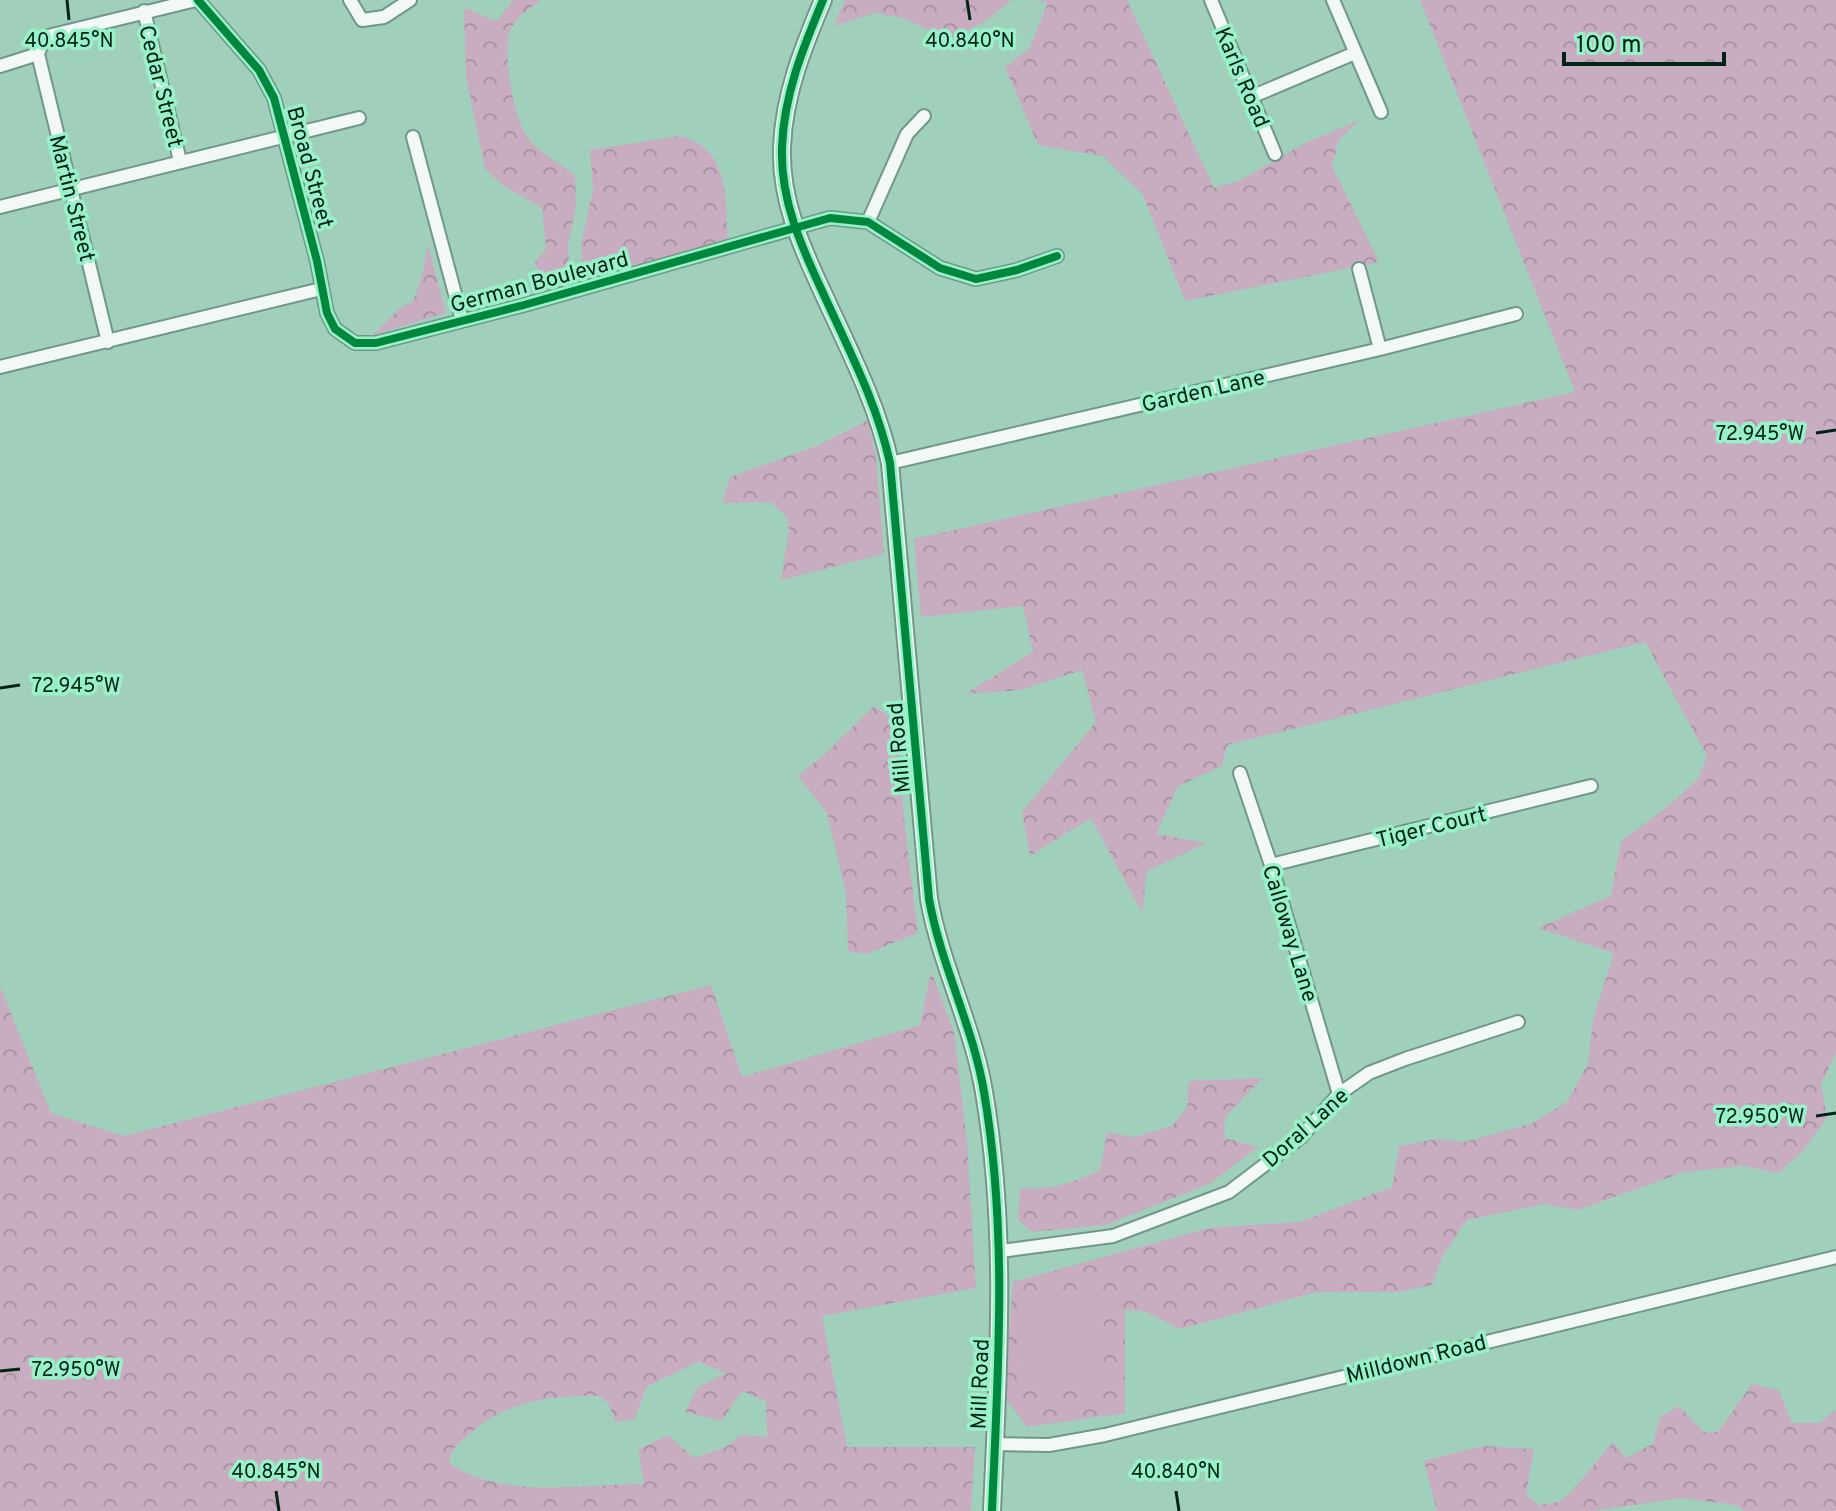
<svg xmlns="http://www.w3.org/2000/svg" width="1836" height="1511" font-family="Overpass,sans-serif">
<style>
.green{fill:#c8acc0}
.forest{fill:url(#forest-crowns);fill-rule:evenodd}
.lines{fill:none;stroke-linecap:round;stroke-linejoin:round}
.street-casing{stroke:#719788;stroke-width:16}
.secondary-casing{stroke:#719788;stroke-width:20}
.street{stroke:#f1f8f5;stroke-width:12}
.secondary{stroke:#f1f8f5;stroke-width:16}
.cycleway-casing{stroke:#99f1ca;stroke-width:13}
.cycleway{stroke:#00873e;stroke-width:8}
.ticks{fill:none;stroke:#002417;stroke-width:3}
.labels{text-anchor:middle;stroke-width:7;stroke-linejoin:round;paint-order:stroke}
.street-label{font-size:22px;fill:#002417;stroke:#99f1ca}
.ticks-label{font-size:20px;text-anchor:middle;fill:#002417;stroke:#99f1ca;stroke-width:7;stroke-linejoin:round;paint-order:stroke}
</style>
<defs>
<pattern id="forest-crowns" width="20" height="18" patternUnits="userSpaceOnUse" patternTransform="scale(2)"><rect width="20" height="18" fill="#c8acc0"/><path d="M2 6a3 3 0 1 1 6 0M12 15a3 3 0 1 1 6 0" fill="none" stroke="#aa94a4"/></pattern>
</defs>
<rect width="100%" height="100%" fill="#a0d0bb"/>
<path class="green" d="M 1057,1292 L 1079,1293 L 1103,1306 L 1104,1339 L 1101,1381 L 1041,1386 L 1025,1379 L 1020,1323 L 1037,1303 Z"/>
<path class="forest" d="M 513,0 L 541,0 C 530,8 515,18 510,31 C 502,53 514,117 526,135 C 536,151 560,164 575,175 L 576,207 L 568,245 L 570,282 L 546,289 L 535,263 L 546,248 L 542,208 L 504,186 L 485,169 L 466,76 L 464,8 L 497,21 Z
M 845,0 L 1011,0 L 987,20 L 950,39 L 902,18 L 875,13 L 834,26 Z
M 1034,0 L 1127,0 L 1214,188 L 1241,180 L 1305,143 L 1360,120 L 1339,139 L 1332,166 L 1379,262 L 1185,301 L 1143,195 L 1103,156 L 1038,145 L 1005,67 L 1029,49 L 1048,3 Z
M 1420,0 L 1836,0 L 1836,1052 L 1821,1085 L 1827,1118 L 1802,1152 L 1778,1173 L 1744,1166 L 1684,1172 L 1578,1210 L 1545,1204 L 1467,1220 L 1442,1257 L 1432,1285 L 1397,1292 L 1317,1292 L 1180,1329 L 1146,1312 L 1125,1310 L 1125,1413 L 1027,1427 L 1004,1396 L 1013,1282 L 1209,1228 L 1300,1222 L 1392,1187 L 1399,1146 L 1437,1139 L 1464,1142 L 1531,1124 L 1567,1102 L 1588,1064 L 1593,1019 L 1614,953 L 1538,928 L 1611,896 L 1621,841 L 1662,811 L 1698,779 L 1707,756 L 1645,642 L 1227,745 L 1222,766 L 1178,786 L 1156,834 L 1206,843 L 1147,871 L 1142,913 L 1091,818 L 1030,856 L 1022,812 L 1096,722 L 1082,670 L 1021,690 L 965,694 L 1033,652 L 1023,606 L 921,617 L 914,539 L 1575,392 ZM 1057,1292 L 1079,1293 L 1103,1306 L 1104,1339 L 1101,1381 L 1041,1386 L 1025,1379 L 1020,1323 L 1037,1303 Z
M 679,136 C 731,148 725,199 728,241 L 584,278 L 581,245 L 593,190 L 590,150 Z
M 428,245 L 446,313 L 373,335 L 399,309 L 413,301 L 422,276 Z
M 868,420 L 876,457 L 884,554 L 781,580 L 789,528 L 787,517 L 771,502 L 722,503 L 730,477 L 819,445 Z
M 874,706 L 897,722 L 904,818 L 918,933 L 866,954 L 848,951 L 846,894 L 827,813 L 798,776 L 827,752 Z
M 931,971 L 954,1032 L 967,1142 L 976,1288 L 822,1316 L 847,1447 L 975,1447 L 971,1511 L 0,1511 L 0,986 L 51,1113 L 124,1136 L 711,985 L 742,1077 L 920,1025 ZM 698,1362 L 726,1373 L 697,1388 L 685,1412 L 722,1421 L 742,1391 L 766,1401 L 767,1437 L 740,1435 L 726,1447 L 694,1458 L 668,1435 L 638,1450 L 644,1484 C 583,1484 502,1500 449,1463 C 451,1448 459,1443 470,1434 C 509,1399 550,1396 600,1396 L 609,1404 L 615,1422 L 635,1419 L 646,1387 Z
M 1263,1078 L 1225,1117 L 1224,1138 L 1258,1147 L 1209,1184 L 1106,1225 L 1032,1232 L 1018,1220 L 1020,1188 C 1047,1191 1076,1182 1100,1170 L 1107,1132 L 1134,1137 L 1172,1126 L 1187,1107 L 1189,1081 Z
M 1752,1384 L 1779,1390 L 1792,1423 L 1820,1423 L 1836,1409 L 1836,1511 L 1745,1511 L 1735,1505 L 1680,1498 L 1594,1511 L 1437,1511 L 1424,1461 L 1483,1446 L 1534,1449 L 1526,1495 L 1538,1505 L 1559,1502 L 1572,1491 L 1613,1442 L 1626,1458 L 1653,1444 L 1660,1417 L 1679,1406 L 1704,1432 L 1718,1432 Z"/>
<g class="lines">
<defs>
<path id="street" d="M 198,0 L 259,70 L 274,98 L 317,261 L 327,313 L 335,329 L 355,343 L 376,343 L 524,305 L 830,218 L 868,222 L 940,268 L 976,279 L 1017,270 L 1057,256
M 350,0 L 362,20 L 384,17 L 410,0
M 1211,0 L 1275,154
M 1333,0 L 1381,112
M 144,11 L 180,161
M 38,54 L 108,342
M 0,66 L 38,54 L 44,37 L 196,0
M 1251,97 L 1355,53
M 413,137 L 462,320
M 0,207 L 359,118
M 868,222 L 907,134 L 924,116
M 1359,269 L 1380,349
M 0,367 L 321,289
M 890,463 L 1380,349 L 1516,314
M 1240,773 L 1271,865 L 1339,1094
M 1271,865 L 1591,786
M 1001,1251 L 1113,1236 L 1229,1192 L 1300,1138 L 1339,1094 L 1369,1073 L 1405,1059 L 1518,1022
M 995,1444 L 1049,1445 L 1105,1435 L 1836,1257"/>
<path id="secondary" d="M 823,0 C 803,48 784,94 782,147 C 780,199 801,246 823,293 C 848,348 877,403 890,463 L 929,899 C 941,966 973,1026 984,1092 C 1008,1231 998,1371 992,1511"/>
</defs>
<use href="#street" class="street-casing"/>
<use href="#secondary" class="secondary-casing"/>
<use href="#street" class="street"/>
<use href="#secondary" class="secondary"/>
<defs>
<path id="cycleway" d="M 198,0 L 259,70 L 274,98 L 317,261 L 327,313 L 335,329 L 355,343 L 376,343 L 524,305 L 830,218 L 868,222 L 940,268 L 976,279 L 1017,270 L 1057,256
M 823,0 C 803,48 784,94 782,147 C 780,199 801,246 823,293 C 848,348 877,403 890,463 L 929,899 C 941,966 973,1026 984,1092 C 1008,1231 998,1371 992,1511"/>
</defs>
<use href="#cycleway" class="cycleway-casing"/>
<use href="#cycleway" class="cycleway"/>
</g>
<path class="ticks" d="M 67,0 L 69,20M 967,0 L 970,20M 1816,433 L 1836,430M 0,688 L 20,685M 1816,1116 L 1836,1113M 0,1371 L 20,1369M 276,1491 L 279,1511M 1176,1491 L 1179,1511"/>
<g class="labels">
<g class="street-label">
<text transform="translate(1243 77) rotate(67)" y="8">Karls Road</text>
<text transform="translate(162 86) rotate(76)" y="8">Cedar Street</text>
<text transform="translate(311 167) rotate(75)" y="8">Broad Street</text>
<text transform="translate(73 198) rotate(76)" y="8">Martin Street</text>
<text transform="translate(539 281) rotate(-15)" y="8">German Boulevard</text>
<text transform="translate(1203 390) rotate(-13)" y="8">Garden Lane</text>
<text transform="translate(898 748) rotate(-95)" y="8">Mill Road</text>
<text transform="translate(1431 826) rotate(-14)" y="8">Tiger Court</text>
<text transform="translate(1291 933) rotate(73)" y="8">Calloway Lane</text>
<text transform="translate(1305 1127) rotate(-42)" y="8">Doral Lane</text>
<text transform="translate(1416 1358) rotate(-14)" y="8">Milldown Road</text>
<text transform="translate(979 1384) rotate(-88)" y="8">Mill Road</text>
</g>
</g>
<g class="ticks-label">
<text x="69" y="47">40.845°N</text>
<text x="970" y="47">40.840°N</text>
<text x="1760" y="440">72.945°W</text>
<text x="76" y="692">72.945°W</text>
<text x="1760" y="1123">72.950°W</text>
<text x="76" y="1376">72.950°W</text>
<text x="276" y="1478">40.845°N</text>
<text x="1176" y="1478">40.840°N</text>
</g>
<path d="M1564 52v12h160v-12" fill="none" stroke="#002417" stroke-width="4"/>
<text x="1576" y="52" font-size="24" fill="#002417" stroke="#99f1ca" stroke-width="6" paint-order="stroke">100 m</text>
</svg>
